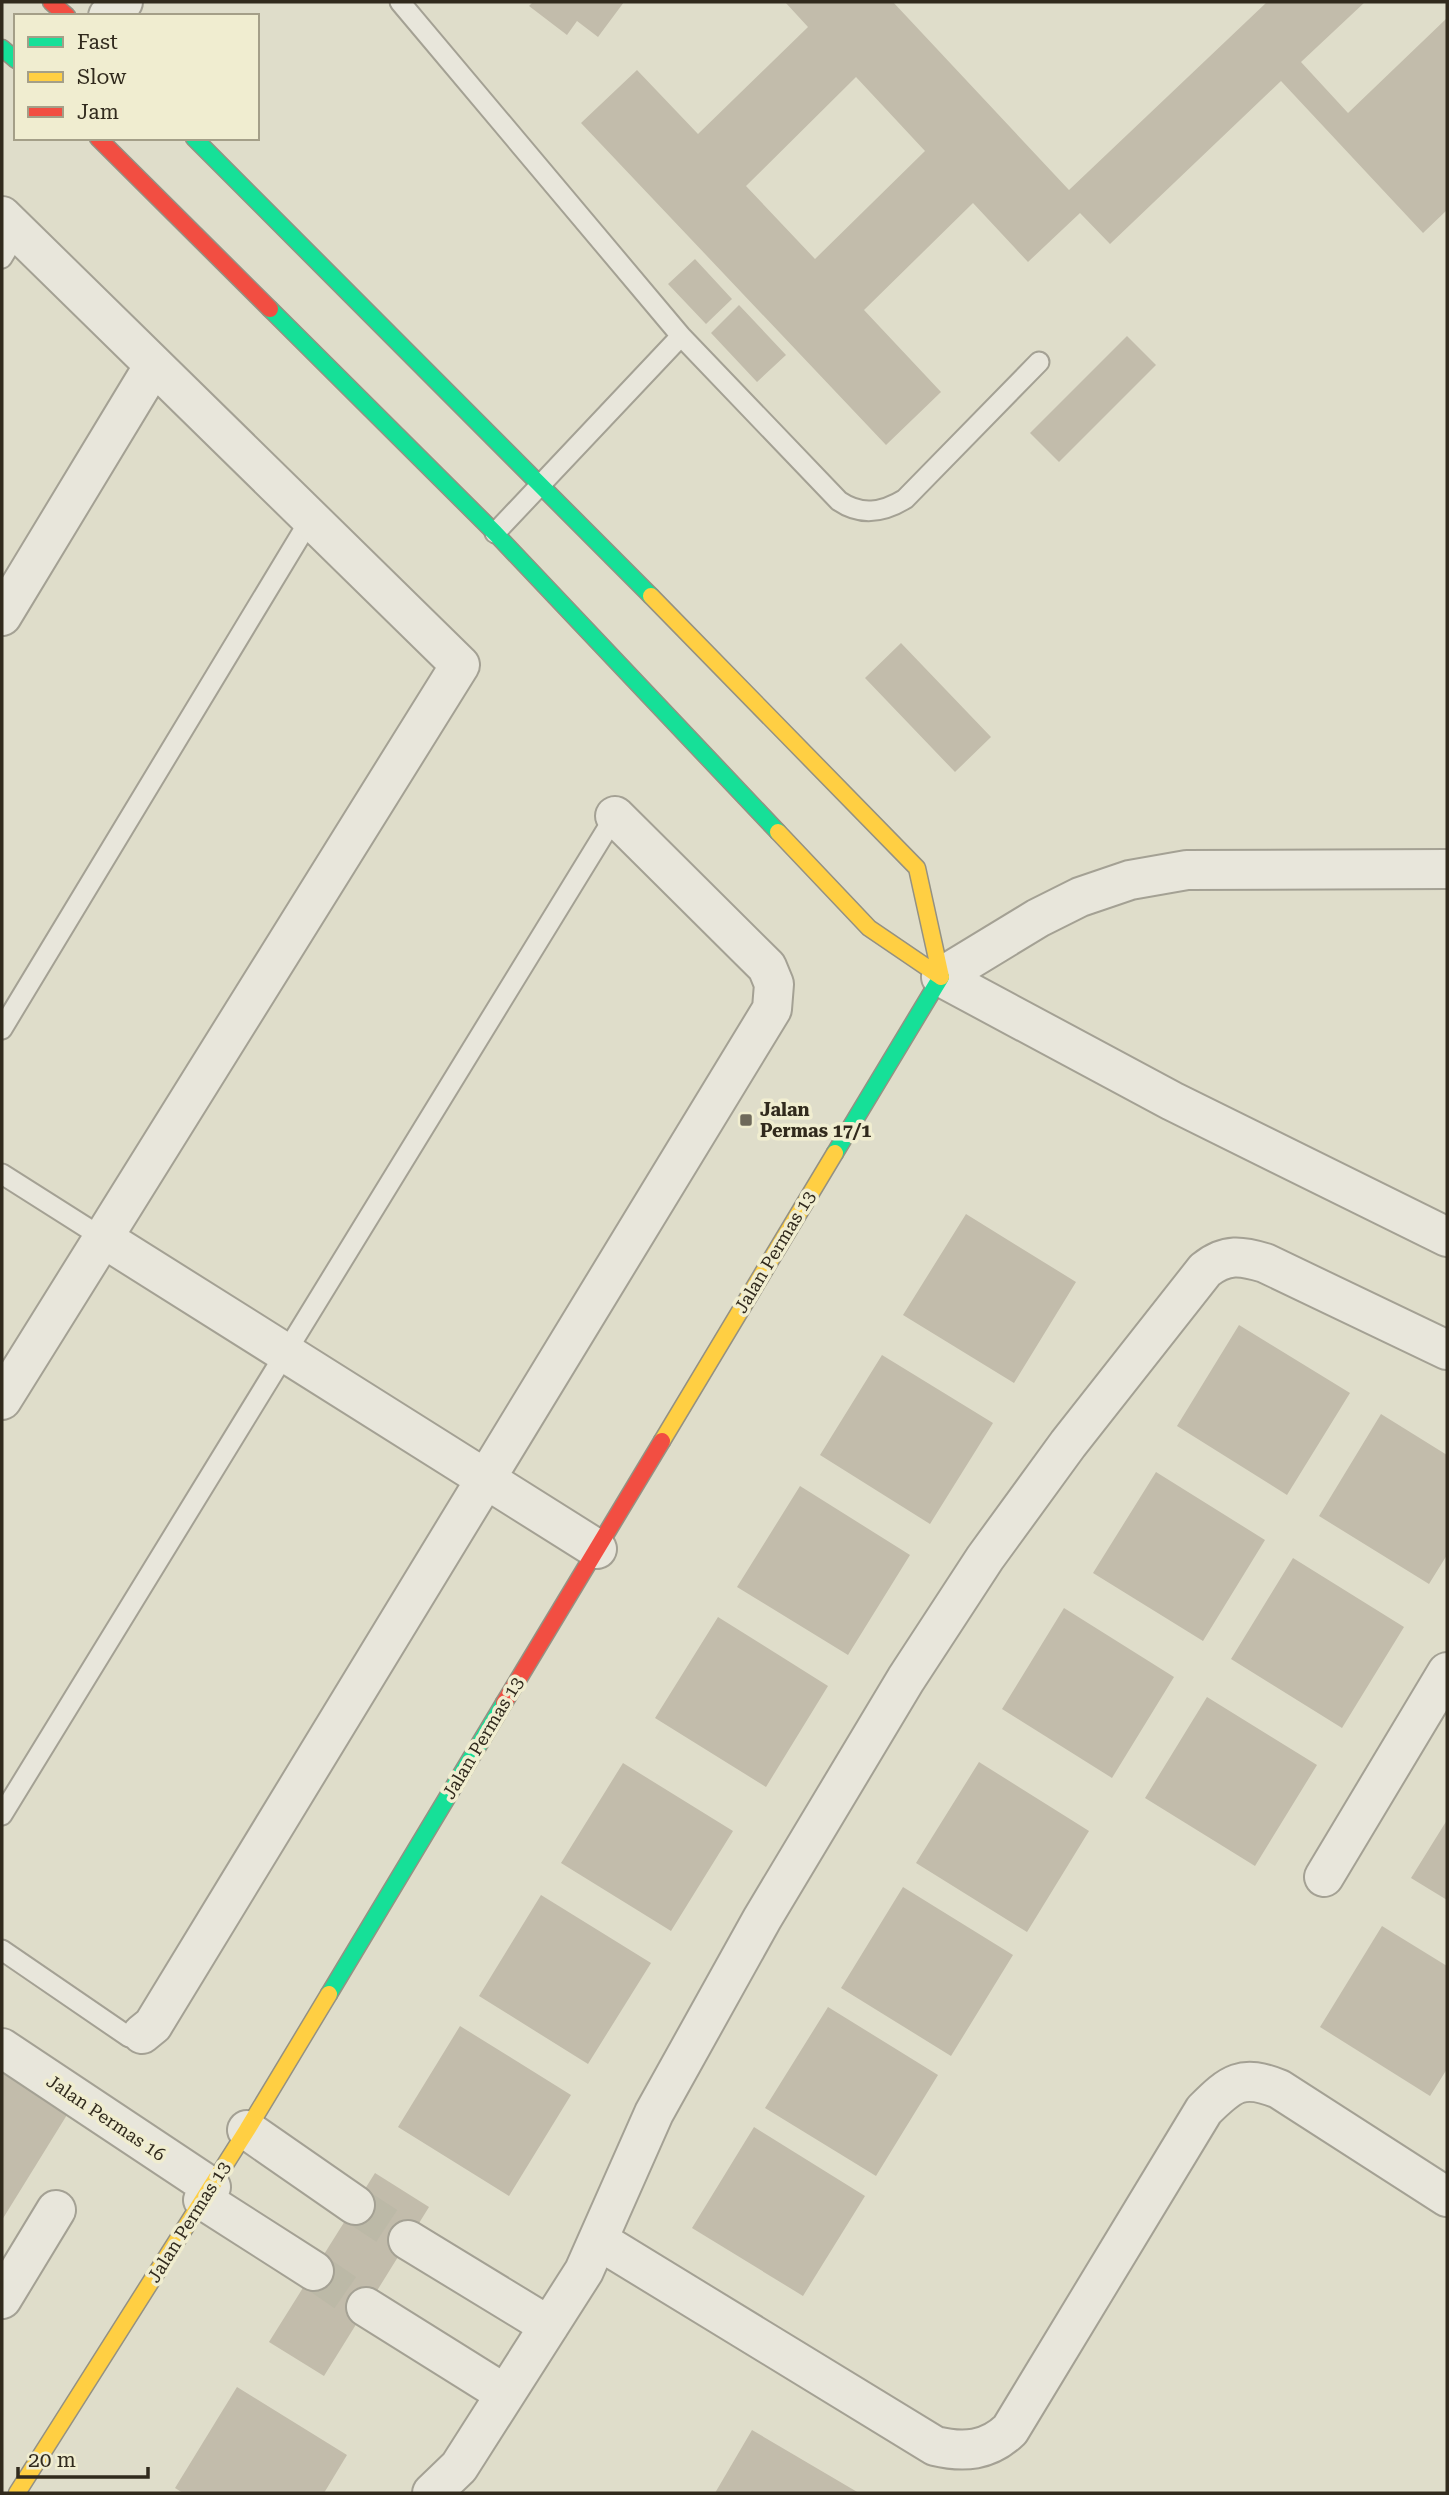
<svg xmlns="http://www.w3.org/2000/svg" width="1449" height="2495" font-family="'Roboto Serif',serif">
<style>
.building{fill:#c2bcab;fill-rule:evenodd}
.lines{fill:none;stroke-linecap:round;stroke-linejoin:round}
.street-tunnel{stroke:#bcb9a7;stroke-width:38;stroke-dasharray:38 19;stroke-linecap:butt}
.lane-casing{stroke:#a4a194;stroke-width:23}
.street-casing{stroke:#a4a194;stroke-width:42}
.fast-casing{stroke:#949183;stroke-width:19}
.slow-casing{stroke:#949183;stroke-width:19}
.jam-casing{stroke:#949183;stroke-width:19}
.lane{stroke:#e8e6db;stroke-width:19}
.street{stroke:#e8e6db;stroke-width:38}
.fast{stroke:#16e098;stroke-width:16}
.slow{stroke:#ffcf43;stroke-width:16}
.jam{stroke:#f24e42;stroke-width:16}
.poi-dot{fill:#6e695a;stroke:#f0edd0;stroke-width:2.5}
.labels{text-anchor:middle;stroke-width:7;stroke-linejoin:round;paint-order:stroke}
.poi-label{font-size:18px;font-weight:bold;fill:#312a1d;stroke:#f0edd0;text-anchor:start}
.street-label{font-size:18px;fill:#312a1d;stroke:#f0edd0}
</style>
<rect width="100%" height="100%" fill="#dfddca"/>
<path class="building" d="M 533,2 L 624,2 L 598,37 L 577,21 L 567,35 L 529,6 Z
M 785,2 L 893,2 L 1069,190 L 1267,2 L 1365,2 L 1301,62 L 1348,113 L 1447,18 L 1447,210 L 1423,233 L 1281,81 L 1110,244 L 1080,213 L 1028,262 L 973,203 L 864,310 L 941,392 L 886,445 L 581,123 L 637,70 L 698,134 L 808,27 ZM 856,77 L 925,151 L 815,259 L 746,186 Z
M 695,259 L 732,299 L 706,324 L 668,284 Z
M 739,305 L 786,355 L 757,382 L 711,333 Z
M 1127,336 L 1156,365 L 1059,462 L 1030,433 Z
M 901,643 L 991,737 L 955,772 L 865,678 Z
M 966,1214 L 1076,1282 L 1014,1383 L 903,1315 Z
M 1239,1325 L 1350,1393 L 1287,1495 L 1177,1426 Z
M 882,1355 L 993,1423 L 930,1524 L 820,1455 Z
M 1381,1414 L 1447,1455 L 1447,1555 L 1429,1584 L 1319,1516 Z
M 1156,1472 L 1265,1540 L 1203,1641 L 1093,1573 Z
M 800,1486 L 910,1555 L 848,1655 L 737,1587 Z
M 1293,1558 L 1404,1627 L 1342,1728 L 1231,1659 Z
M 1064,1608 L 1174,1677 L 1112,1778 L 1002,1709 Z
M 718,1617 L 828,1686 L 766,1787 L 655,1718 Z
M 1207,1697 L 1317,1765 L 1255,1866 L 1145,1798 Z
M 979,1762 L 1089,1831 L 1027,1932 L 916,1863 Z
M 623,1763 L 733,1831 L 671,1931 L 561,1863 Z
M 1447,1820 L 1447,1900 L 1411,1878 Z
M 903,1887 L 1013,1955 L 951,2056 L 841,1988 Z
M 541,1895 L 651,1963 L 588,2064 L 479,1996 Z
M 1382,1926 L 1447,1966 L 1447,2069 L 1430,2096 L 1320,2027 Z
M 828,2007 L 938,2075 L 876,2176 L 765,2108 Z
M 460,2026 L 571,2095 L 509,2196 L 398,2127 Z
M 2,2068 L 70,2110 L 2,2220 Z
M 754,2127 L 865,2196 L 803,2296 L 692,2228 Z
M 375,2173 L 429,2207 L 324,2376 L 269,2342 Z
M 237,2387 L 347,2455 L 324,2493 L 183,2493 L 175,2488 Z
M 752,2430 L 859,2493 L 715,2493 Z"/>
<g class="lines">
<path class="street-tunnel" d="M 355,2205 L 408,2240
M 314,2271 L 366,2307"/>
<defs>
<path id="lane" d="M 400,2 L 681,336 L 839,501 C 861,516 882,513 905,499 L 1039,362
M 2,258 L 18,231
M 495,533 L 681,336
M 2,1029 L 311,518
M 2,1174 L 103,1238
M 2,1815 L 615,816
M 2,1950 L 129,2037 L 142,2034"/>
<path id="street" d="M 108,16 L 123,2
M 2,216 L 460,665 L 2,1400
M 2,616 L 154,365
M 941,977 L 1172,1101 L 1447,1237
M 941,977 L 1038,918 L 1080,897 L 1130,880 L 1187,870 L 1447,869
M 103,1238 L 597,1549
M 1324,1877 L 1447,1672
M 142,2034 L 153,2025 L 772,1009 L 774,984 L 767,967 L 615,816
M 2,2048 L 211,2187
M 247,2130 L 355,2205
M 203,2200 L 314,2271
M 408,2240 L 549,2326
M 598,2240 L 935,2446 C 964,2453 988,2451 1010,2430 L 1204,2110 C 1231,2083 1242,2074 1279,2089 L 1447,2197
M 2,2299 L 56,2210
M 366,2307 L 505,2394
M 432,2493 L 459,2467 L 584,2271 L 654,2113 L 762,1919 L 906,1679 L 985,1558 L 1068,1444 L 1205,1270 C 1226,1253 1242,1256 1265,1263 L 1447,1350"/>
<path id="fast" d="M 2,48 L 16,60
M 194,138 L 651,596
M 270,309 L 495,533 L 778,832
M 835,1153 L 941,977
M 329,1994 L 504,1703"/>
<path id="slow" d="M 651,596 L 917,868 L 941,977
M 778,832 L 869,928 L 941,977
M 662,1441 L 835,1153
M 17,2493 L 247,2130 L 329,1994"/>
<path id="jam" d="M 51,2 L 67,16
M 98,138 L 270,309
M 504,1703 L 662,1441"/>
</defs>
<use href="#lane" class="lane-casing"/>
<use href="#street" class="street-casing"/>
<use href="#fast" class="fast-casing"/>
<use href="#slow" class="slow-casing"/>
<use href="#jam" class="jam-casing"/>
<use href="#lane" class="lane"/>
<use href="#street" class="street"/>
<use href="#fast" class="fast"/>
<use href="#slow" class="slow"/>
<use href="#jam" class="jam"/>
</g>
<rect class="poi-dot" x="739" y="1113" width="14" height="14" rx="3.5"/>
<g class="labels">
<g class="poi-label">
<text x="760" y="1116">Jalan<tspan x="760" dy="21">Permas 17/1</tspan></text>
</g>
<g class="street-label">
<text transform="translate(775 1252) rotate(-59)" y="6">Jalan Permas 13</text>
<text transform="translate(483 1738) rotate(-59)" y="6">Jalan Permas 13</text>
<text transform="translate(106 2118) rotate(34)" y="6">Jalan Permas 16</text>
<text transform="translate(189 2222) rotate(-58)" y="6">Jalan Permas 13</text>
</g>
</g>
<rect width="1449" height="2495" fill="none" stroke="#312a1d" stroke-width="7"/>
<rect x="14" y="14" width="245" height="126" fill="#f0edd0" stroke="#a49f88" stroke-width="2"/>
<rect x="28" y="37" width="35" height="10" fill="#16e098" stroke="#a49f88" stroke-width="2"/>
<text x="77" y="49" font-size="21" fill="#312a1d">Fast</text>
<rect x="28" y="72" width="35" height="10" fill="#ffcf43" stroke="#a49f88" stroke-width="2"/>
<text x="77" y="84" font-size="21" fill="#312a1d">Slow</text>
<rect x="28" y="107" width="35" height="10" fill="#f24e42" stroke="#a49f88" stroke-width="2"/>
<text x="77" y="119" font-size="21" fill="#312a1d">Jam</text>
<path d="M18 2467v10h130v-10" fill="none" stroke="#312a1d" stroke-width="3.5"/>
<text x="28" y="2467" font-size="21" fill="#312a1d" stroke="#f0edd0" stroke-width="5" paint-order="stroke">20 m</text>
</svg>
